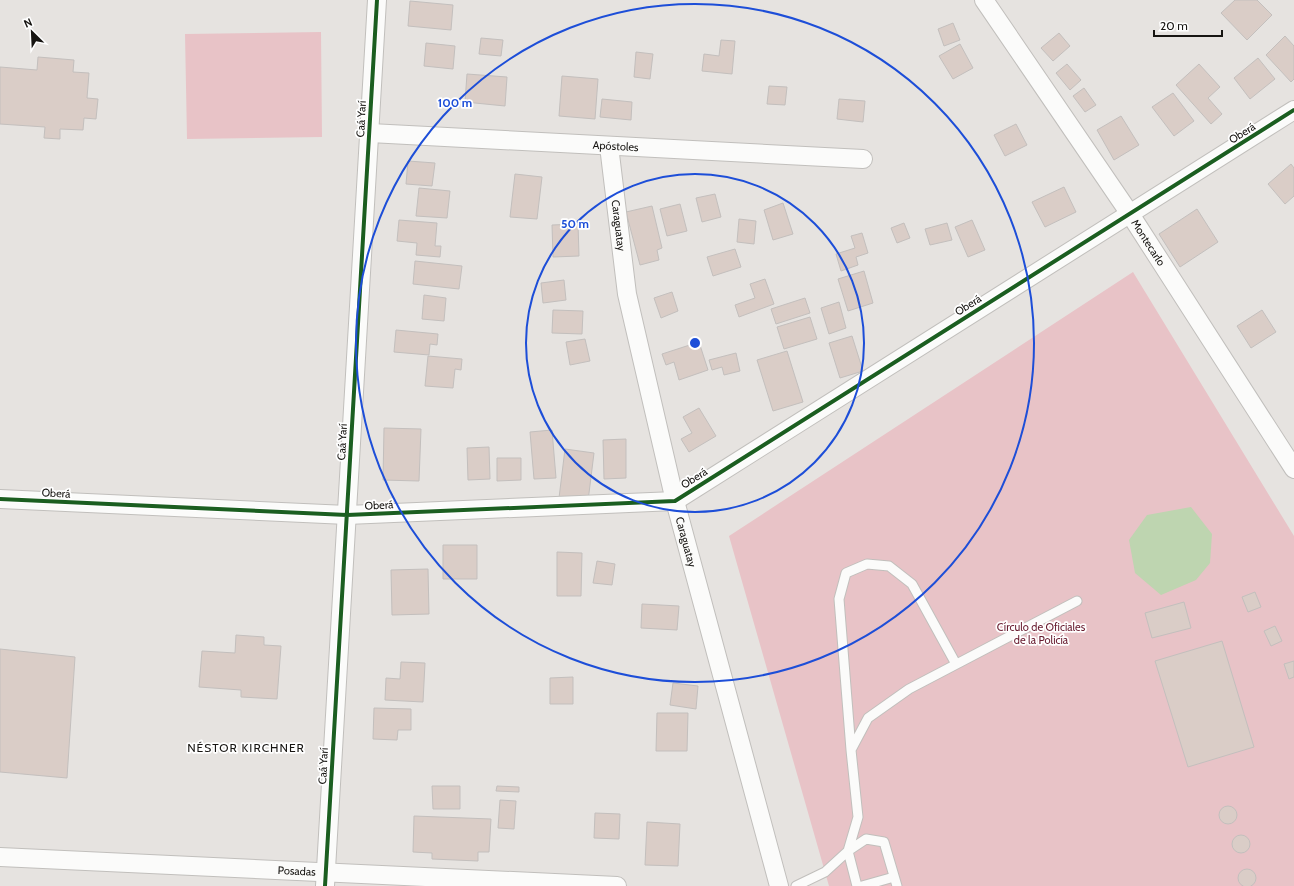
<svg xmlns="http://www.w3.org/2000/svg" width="1294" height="886" font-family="Cabin,sans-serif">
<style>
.green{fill:#e8c3c7}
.water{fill:#bed5b0}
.building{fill:#dacdc7;stroke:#c3bfbd}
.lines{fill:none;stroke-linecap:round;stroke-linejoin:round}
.service-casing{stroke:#c1bfbc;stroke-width:11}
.minor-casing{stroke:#c1bfbc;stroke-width:20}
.service{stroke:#fbfbfa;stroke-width:9}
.minor{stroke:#fbfbfa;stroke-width:18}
.cycleway-casing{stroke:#fff;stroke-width:6}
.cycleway{stroke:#1b5e20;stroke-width:4}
.ring{fill:none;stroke:#1d4ed8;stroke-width:2}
.labels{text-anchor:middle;stroke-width:3.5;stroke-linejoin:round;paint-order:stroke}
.street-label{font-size:11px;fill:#171512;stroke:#fff}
.park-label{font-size:11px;fill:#671a2e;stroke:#fff}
.neighbourhood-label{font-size:12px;letter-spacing:1px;fill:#171512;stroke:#fff}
.centre{fill:#1d4ed8;stroke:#fff;stroke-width:2}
.ring-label{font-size:12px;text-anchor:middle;font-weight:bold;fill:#1d4ed8;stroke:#fff;stroke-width:3.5;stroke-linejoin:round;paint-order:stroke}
</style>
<rect width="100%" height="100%" fill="#e6e3e0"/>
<path class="green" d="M 321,32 L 322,137 L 187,139 L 185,34 Z
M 1133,272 L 1294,536 L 1294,886 L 829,886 L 729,536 Z"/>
<path class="water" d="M 1191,507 L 1212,534 L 1210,563 L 1196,580 L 1161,595 L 1135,573 L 1129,540 L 1147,515 Z"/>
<path class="building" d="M 1235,0 L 1257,0 L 1272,15 L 1247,40 L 1221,13 Z
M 410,1 L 453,5 L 451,30 L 408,26 Z
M 953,23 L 960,40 L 944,46 L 938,29 Z
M 1059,33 L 1070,46 L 1053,61 L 1041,48 Z
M 1285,36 L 1294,46 L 1294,79 L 1291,82 L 1266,55 Z
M 481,38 L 503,40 L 501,56 L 479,54 Z
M 721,40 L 735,41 L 732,74 L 702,71 L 704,54 L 719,56 Z
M 426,43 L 455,46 L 453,69 L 424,66 Z
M 960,44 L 973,68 L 953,79 L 939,56 Z
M 636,52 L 653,54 L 650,79 L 634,77 Z
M 38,57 L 74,60 L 73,72 L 89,73 L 87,98 L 98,99 L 96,119 L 84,118 L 83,130 L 60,129 L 60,139 L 44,138 L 45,127 L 0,124 L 0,67 L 37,70 Z
M 1258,58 L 1275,79 L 1250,99 L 1234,78 Z
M 1067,64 L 1081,80 L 1070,90 L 1056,73 Z
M 1199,64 L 1220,87 L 1208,98 L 1222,114 L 1211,124 L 1176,85 Z
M 467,74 L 507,77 L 505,106 L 465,102 Z
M 562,76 L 598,79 L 595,119 L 559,116 Z
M 769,86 L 787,87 L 785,105 L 767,104 Z
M 1084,88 L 1096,105 L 1085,112 L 1073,96 Z
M 1173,93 L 1194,121 L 1174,136 L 1152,107 Z
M 602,99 L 632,102 L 631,120 L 600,117 Z
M 839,99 L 865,101 L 863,122 L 837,119 Z
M 1121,116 L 1139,145 L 1114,160 L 1097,130 Z
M 1016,124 L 1027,145 L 1005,156 L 994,135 Z
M 408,161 L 435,163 L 432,186 L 406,184 Z
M 1291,164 L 1294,168 L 1294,196 L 1285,204 L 1268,184 Z
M 515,174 L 542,177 L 537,219 L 510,217 Z
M 1064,187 L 1076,212 L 1045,227 L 1032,202 Z
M 419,188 L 450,191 L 447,218 L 416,216 Z
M 715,194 L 721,217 L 702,222 L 696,198 Z
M 783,203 L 793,234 L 773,240 L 764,210 Z
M 680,204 L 687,231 L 667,236 L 660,209 Z
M 652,206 L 662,248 L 657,250 L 659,260 L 640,265 L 626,212 Z
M 1197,209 L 1218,242 L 1180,267 L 1159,234 Z
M 739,219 L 756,221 L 754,244 L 737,242 Z
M 399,220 L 437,223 L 435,246 L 441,246 L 440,257 L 416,255 L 417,243 L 397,241 Z
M 972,220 L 985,250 L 968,257 L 955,227 Z
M 904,223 L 910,238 L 897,243 L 891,228 Z
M 947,223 L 952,240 L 930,245 L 925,229 Z
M 578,224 L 579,256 L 553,257 L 552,225 Z
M 862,233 L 868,253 L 856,257 L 858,265 L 841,271 L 836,254 L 855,248 L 851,236 Z
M 735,249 L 741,267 L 713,276 L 707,257 Z
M 415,261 L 462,266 L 459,289 L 413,284 Z
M 864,271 L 873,303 L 848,311 L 838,279 Z
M 765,279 L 774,304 L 739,317 L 735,305 L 755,298 L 750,284 Z
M 564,280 L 566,300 L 543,303 L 541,283 Z
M 672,292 L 678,311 L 661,318 L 654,298 Z
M 424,295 L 446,298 L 444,321 L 422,319 Z
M 805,298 L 810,313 L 776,324 L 771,309 Z
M 839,302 L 846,328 L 829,334 L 821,308 Z
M 553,310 L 583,311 L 582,334 L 552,333 Z
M 1262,310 L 1276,332 L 1251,348 L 1237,326 Z
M 810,317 L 817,339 L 784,349 L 777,327 Z
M 396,330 L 438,334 L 437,345 L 430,344 L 429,355 L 394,352 Z
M 852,336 L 863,371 L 840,378 L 829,343 Z
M 585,339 L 590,361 L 570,365 L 566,342 Z
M 699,342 L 708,370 L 679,380 L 674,362 L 666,365 L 662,354 Z
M 787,351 L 803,402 L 773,411 L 757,360 Z
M 736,353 L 740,371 L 724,375 L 722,367 L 712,370 L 709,360 Z
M 428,356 L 462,359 L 461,370 L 455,369 L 453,388 L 425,386 Z
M 699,408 L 716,436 L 689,452 L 681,439 L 692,433 L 683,417 Z
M 384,428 L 421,429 L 419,481 L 383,480 Z
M 552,430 L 556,478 L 534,479 L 530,432 Z
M 626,439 L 626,478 L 604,479 L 603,440 Z
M 489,447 L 490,479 L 468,480 L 467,448 Z
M 565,449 L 594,453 L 588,501 L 559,498 Z
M 497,458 L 521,458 L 521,480 L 497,481 Z
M 443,545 L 477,545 L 477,579 L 443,579 Z
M 557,552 L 582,553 L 581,596 L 557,596 Z
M 597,561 L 615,564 L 612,585 L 593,583 Z
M 428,569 L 429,614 L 392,615 L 391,570 Z
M 1255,592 L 1261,607 L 1248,612 L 1242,597 Z
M 1184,602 L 1191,628 L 1152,638 L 1145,613 Z
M 642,604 L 679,606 L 677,630 L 641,628 Z
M 1275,626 L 1282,641 L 1271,646 L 1264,631 Z
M 236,635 L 264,637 L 264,645 L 281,646 L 277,699 L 241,697 L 241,690 L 199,687 L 202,651 L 235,653 Z
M 1222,641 L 1254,747 L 1188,767 L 1155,661 Z
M 0,649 L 75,657 L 67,778 L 0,772 Z
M 1294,661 L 1294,677 L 1289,679 L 1284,664 Z
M 401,662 L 425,663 L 423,702 L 385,700 L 386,678 L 400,679 Z
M 573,677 L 573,704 L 550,704 L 550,678 Z
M 673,683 L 698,686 L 696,709 L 670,705 Z
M 374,708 L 411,709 L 411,730 L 398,730 L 397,740 L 373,739 Z
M 657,713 L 688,713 L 687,751 L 656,751 Z
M 432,786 L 460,786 L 460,809 L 433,809 Z
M 497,786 L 519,787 L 519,792 L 496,791 Z
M 500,800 L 516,801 L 514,829 L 498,828 Z
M1219 815a9 9 0 1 1 18 0a9 9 0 1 1-18 0Z
M 595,813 L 620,814 L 619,839 L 594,838 Z
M 414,816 L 491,819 L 489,852 L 478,852 L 478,861 L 432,859 L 432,853 L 413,852 Z
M 647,822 L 680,824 L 678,866 L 645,865 Z
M1232 844a9 9 0 1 1 18 0a9 9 0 1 1-18 0Z
M1238 878a9 9 0 1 1 18 0a9 9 0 1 1-18 0Z"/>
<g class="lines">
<defs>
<path id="service" d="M 851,750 L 839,599 L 846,573 L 867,564 L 889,566 L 912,584 L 956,664
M 796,886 L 825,872 L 848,851 L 858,817 L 851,750 L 868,718 L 909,689 L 1077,601
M 857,886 L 848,851 L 866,839 L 884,842 L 897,886
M 862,886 L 894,877"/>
<g id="minor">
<path id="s1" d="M 984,0 L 1130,214 L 1294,469"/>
<path id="s2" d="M 370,133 L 863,159"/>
<path id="s3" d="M 609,146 L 627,294 L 675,501 L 779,886"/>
<path d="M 0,499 L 347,515 L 675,501 L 1294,110"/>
<path id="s4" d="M 0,857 L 617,886"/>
<path d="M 325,886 L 377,0"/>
</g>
</defs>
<use href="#service" class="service-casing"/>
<use href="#minor" class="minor-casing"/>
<use href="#service" class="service"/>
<use href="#minor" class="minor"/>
<defs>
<path id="cycleway" d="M 0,499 L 347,515 L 675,501 L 1294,110
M 325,886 L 377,0"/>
</defs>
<use href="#cycleway" class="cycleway-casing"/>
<use href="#cycleway" class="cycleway"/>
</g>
<g class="ring">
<circle cx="695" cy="343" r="169"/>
<circle cx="695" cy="343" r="339"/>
</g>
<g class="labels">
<g class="street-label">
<text transform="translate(361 119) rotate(-87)" y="4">Caá Yarí</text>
<text transform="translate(1242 133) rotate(-32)" y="4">Oberá</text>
<text dy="4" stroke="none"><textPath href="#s2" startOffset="246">Apóstoles</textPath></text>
<text dy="4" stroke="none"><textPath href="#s3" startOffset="80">Caraguatay</textPath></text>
<text dy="4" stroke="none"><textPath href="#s1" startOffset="293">Montecarlo</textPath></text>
<text transform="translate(968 305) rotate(-32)" y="4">Oberá</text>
<text transform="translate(342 442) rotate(-87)" y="4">Caá Yarí</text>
<text transform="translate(694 478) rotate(-32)" y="4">Oberá</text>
<text transform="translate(56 493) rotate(3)" y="4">Oberá</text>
<text transform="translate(379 505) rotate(-3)" y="4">Oberá</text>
<text dy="4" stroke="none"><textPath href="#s3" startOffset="404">Caraguatay</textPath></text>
<text transform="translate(323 766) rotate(-87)" y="4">Caá Yarí</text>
<text dy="4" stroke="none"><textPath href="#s4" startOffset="297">Posadas</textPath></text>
</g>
<g class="park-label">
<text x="1041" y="631">Círculo de Oficiales<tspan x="1041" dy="13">de la Policía</tspan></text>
</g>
<g class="neighbourhood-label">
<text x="246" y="752">NÉSTOR KIRCHNER</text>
</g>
</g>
<circle cx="695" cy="343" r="6" class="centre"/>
<g class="ring-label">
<text x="455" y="107">100 m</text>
<text x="575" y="228">50 m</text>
</g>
<g transform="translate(32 32) rotate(336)" stroke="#ffffff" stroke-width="3" paint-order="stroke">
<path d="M0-3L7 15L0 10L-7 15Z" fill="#171512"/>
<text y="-6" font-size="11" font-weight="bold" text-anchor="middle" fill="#171512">N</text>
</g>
<path d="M1154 30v6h68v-6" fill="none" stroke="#171512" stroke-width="2"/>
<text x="1160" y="30" font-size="12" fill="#171512" stroke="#ffffff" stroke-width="3" paint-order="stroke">20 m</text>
</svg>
